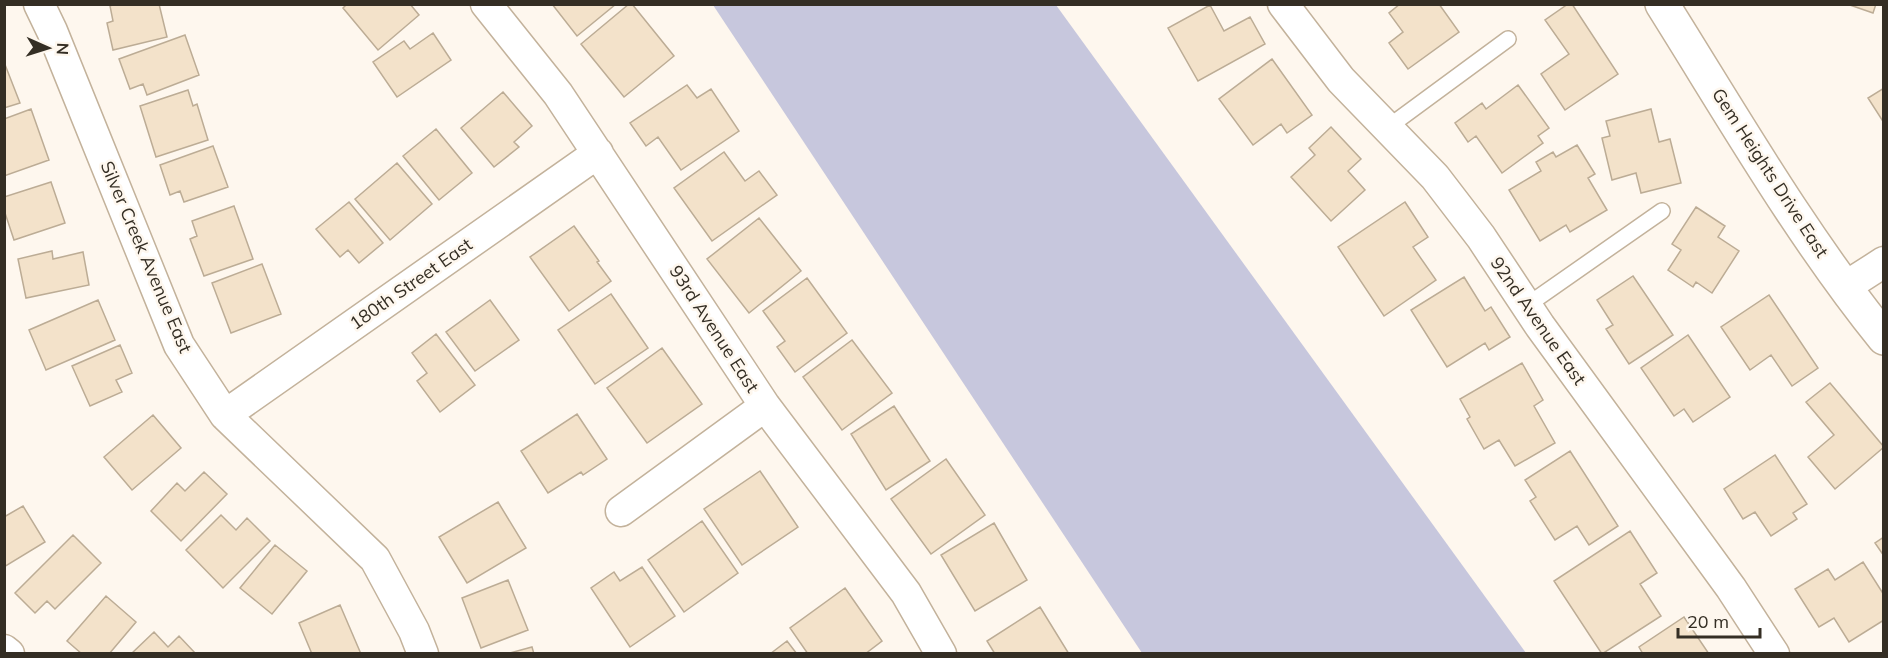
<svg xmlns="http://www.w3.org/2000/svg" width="1888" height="658" font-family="Mulish,sans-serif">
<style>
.green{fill:#c7c7dd}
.building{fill:#f3e2ca;stroke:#bcac95;stroke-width:1.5}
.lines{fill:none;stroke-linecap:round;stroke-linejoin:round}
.lane-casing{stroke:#c3b29b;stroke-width:18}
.street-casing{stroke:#c3b29b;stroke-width:33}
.secondary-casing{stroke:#c3b29b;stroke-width:36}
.lane{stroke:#fff;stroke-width:15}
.street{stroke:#fff;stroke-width:30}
.secondary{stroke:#fff;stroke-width:33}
.labels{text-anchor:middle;stroke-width:5;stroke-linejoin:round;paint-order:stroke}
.street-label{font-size:18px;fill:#342e24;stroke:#fef7ee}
</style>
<rect width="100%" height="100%" fill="#fef7ee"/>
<path class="green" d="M 713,5 L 1056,5 L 1526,653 L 1142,653 Z"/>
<path class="building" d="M 114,4 L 159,4 L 167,37 L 113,50 L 107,23 L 113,21 L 110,6 Z
M 347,4 L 410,4 L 419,15 L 378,50 L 343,8 Z
M 552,4 L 616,4 L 577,36 Z
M 629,4 L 632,4 L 674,56 L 624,97 L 581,44 Z
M 1400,4 L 1439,4 L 1459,32 L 1408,69 L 1389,43 L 1403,32 L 1389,13 Z
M 1568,4 L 1572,4 L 1618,74 L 1565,110 L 1541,74 L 1569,54 L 1545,20 Z
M 1847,4 L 1876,4 L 1873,13 Z
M 1210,5 L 1224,31 L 1250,17 L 1265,44 L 1198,81 L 1168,28 Z
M 433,33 L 451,60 L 397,97 L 373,62 L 404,41 L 410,49 Z
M 185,35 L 199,75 L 147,95 L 143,84 L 130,89 L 119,59 Z
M 1272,59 L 1312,115 L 1287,133 L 1281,124 L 1253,145 L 1219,99 Z
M 4,62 L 20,103 L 4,108 Z
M 687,85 L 697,98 L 711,89 L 739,131 L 681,170 L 658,137 L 646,146 L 630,123 Z
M 1518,85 L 1549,128 L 1538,136 L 1543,143 L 1502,173 L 1476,136 L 1468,142 L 1455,123 L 1482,103 L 1486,109 Z
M 1884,88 L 1884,123 L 1868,98 Z
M 188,90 L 193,106 L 197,104 L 208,140 L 156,157 L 140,106 Z
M 503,92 L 532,126 L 514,142 L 519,147 L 494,167 L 461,128 Z
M 31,109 L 49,160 L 4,176 L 4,119 Z
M 1651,109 L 1659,142 L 1670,139 L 1681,183 L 1641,193 L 1636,173 L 1612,180 L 1602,138 L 1610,136 L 1606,121 Z
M 1331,127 L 1361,159 L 1348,171 L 1365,190 L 1331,221 L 1291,177 L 1315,155 L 1309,148 Z
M 436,129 L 472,173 L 439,200 L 403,156 Z
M 1577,145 L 1595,174 L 1588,178 L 1607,210 L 1570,232 L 1566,225 L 1540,241 L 1509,190 L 1541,171 L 1536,162 L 1553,152 L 1556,157 Z
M 213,146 L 228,187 L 184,202 L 180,191 L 170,195 L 160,165 Z
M 724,152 L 745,181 L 759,171 L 777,195 L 712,241 L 674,188 Z
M 397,163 L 432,204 L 390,240 L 355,199 Z
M 51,182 L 65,223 L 14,240 L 4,210 L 4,197 Z
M 349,202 L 383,243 L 359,263 L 348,250 L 340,257 L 316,229 Z
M 1405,202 L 1428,237 L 1413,247 L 1436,280 L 1384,316 L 1338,247 Z
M 234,206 L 253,259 L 204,276 L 190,239 L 197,236 L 192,221 Z
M 1696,207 L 1725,226 L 1718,237 L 1739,251 L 1712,293 L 1696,282 L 1693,287 L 1668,270 L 1681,250 L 1672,244 Z
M 759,218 L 801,271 L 749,313 L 707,259 Z
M 574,226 L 599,261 L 597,262 L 611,281 L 569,311 L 530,257 Z
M 52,251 L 53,259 L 83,252 L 89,285 L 26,298 L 18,259 Z
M 262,264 L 281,314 L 231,333 L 212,283 Z
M 1633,276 L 1673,335 L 1629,364 L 1606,329 L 1613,325 L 1597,300 Z
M 1464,277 L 1485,311 L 1491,307 L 1510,337 L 1489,350 L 1485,343 L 1447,367 L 1411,310 Z
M 807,278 L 847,333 L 795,372 L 777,347 L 785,341 L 763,311 Z
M 611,294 L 648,348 L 595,384 L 558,330 Z
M 1769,295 L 1818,368 L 1792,386 L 1771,355 L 1750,370 L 1721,327 Z
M 98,300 L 115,340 L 46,370 L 29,330 Z
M 490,300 L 519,340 L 475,371 L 446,332 Z
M 436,334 L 475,385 L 440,412 L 417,381 L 427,373 L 412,353 Z
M 1688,335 L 1730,397 L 1693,422 L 1684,409 L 1674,416 L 1641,368 Z
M 852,340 L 892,393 L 842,430 L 803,377 Z
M 120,345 L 132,373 L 116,380 L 122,392 L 90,406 L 72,366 Z
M 662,348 L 702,404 L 647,443 L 607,388 Z
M 1522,363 L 1543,400 L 1534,406 L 1555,443 L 1515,466 L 1499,440 L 1484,449 L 1467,419 L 1470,417 L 1460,399 Z
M 1830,383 L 1884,447 L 1835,489 L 1808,457 L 1834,435 L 1806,402 Z
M 894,406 L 930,461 L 886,490 L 851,434 Z
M 577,414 L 607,459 L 583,475 L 581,472 L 548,493 L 521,451 Z
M 153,415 L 181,448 L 132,490 L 104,457 Z
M 1570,451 L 1618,526 L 1589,545 L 1577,526 L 1555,540 L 1530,501 L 1536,497 L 1525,480 Z
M 1775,455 L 1807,504 L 1793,513 L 1797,519 L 1771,536 L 1755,512 L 1743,519 L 1724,489 Z
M 946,459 L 985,515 L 931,554 L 891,499 Z
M 760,471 L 798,527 L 742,565 L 704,509 Z
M 204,472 L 227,494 L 181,541 L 151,511 L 177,483 L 185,491 Z
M 498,502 L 526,548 L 467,583 L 439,537 Z
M 23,506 L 45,542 L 4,567 L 4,517 Z
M 221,515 L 236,530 L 247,518 L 270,541 L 223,588 L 186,550 Z
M 702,521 L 738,573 L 684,612 L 648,560 Z
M 994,523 L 1027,580 L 975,611 L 941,555 Z
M 1630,531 L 1657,573 L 1640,584 L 1661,616 L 1602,654 L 1554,581 Z
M 73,535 L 101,563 L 55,609 L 47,601 L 35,613 L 15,593 Z
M 1884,537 L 1884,556 L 1875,543 Z
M 275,545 L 307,571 L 272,614 L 240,588 Z
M 1863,562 L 1884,595 L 1884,620 L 1849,642 L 1834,618 L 1819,627 L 1795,589 L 1828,569 L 1835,580 Z
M 642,567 L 675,616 L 630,647 L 591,588 L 614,572 L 620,581 Z
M 508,580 L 528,630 L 481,648 L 462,598 Z
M 845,588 L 882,641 L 865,654 L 808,654 L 790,628 Z
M 106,596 L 136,622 L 109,654 L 82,654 L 67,641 Z
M 340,605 L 361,654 L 312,654 L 299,623 Z
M 1040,607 L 1069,654 L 995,654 L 987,641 Z
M 1684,617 L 1709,654 L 1643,654 L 1639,647 Z
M 154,632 L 168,647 L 179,636 L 196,654 L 131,654 Z
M 787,641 L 797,654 L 770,654 Z
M 532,647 L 534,654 L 506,654 Z"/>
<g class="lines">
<defs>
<path id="lane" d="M 1387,128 L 1508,39
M 1526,306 L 1662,211"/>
<path id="street" d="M 39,4 L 52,31 L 179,345 L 225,415 L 375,559 L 414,631 L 423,654
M 486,4 L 558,94 L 765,406 L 906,593 L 941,654
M 1283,4 L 1341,80 L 1435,177 L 1481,237 L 1540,326 L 1731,588 L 1774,654
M 1845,287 L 1884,262
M 225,415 L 598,153
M 621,511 L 765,406
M 4,650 L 9,654"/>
<path id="secondary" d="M 1662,4 C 1733,117 1800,234 1884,338"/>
</defs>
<use href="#lane" class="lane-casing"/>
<use href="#street" class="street-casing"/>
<use href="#secondary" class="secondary-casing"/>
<use href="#lane" class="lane"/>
<use href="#street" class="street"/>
<use href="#secondary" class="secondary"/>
</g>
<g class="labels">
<g class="street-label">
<text transform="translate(1770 173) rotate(57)" y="6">Gem Heights Drive East</text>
<text transform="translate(146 257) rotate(67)" y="6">Silver Creek Avenue East</text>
<text transform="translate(411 284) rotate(-35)" y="6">180th Street East</text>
<text transform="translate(1538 321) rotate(55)" y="6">92nd Avenue East</text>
<text transform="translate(714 329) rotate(57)" y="6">93rd Avenue East</text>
</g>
</g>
<rect width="1888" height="658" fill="none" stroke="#342e24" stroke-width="12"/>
<g transform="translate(48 48) rotate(93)" stroke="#fef7ee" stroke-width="4.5" paint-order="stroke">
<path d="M0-4.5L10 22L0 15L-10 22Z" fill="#342e24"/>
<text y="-9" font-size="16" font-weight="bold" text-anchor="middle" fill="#342e24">N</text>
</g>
<path d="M1678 628v9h82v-9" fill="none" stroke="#342e24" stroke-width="3"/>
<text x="1687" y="628" font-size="18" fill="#342e24" stroke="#fef7ee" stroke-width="4.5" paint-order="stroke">20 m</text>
</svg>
